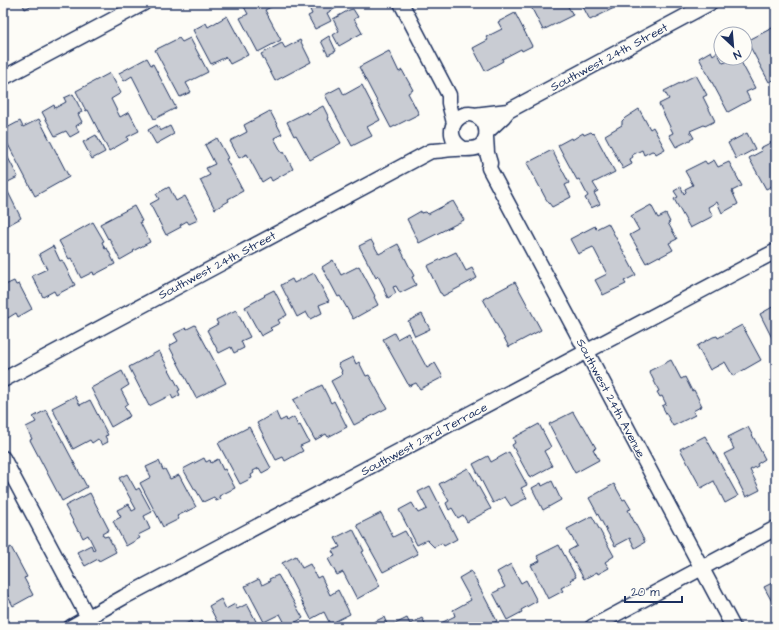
<svg xmlns="http://www.w3.org/2000/svg" width="779" height="630" font-family="'Architects Daughter',sans-serif">
<style>
.building{fill:#c9ccd3;stroke:#1b2f5e}
.lines{fill:none;stroke-linecap:round;stroke-linejoin:round}
.minor-casing{stroke:#1b2f5e;stroke-width:17}
.minor{stroke:#fdfcf7;stroke-width:14}
.labels{text-anchor:middle;stroke-width:3;stroke-linejoin:round;paint-order:stroke}
.street-label{font-size:12px;fill:#1b2f5e;stroke:#fdfcf7}
</style>
<rect width="100%" height="100%" fill="#fdfcf7"/>
<filter id="ink" filterUnits="userSpaceOnUse"><feTurbulence type="fractalNoise" baseFrequency=".025" numOctaves="2"/><feDisplacementMap in="SourceGraphic" scale="8" xChannelSelector="R" yChannelSelector="G"/><feConvolveMatrix kernelMatrix="1 2 1 2 8 2 1 2 1" color-interpolation-filters="sRGB"/></filter>
<g filter="url(#ink)">
<path class="building" d="M 22,3 L 36,3 L 25,9 Z
M 245,3 L 272,3 L 273,6 L 265,10 L 281,40 L 258,52 L 240,18 L 248,14 L 243,5 Z
M 307,3 L 336,3 L 338,7 L 327,13 L 331,21 L 315,29 L 308,16 L 312,14 Z
M 529,3 L 566,3 L 573,15 L 543,30 Z
M 581,3 L 615,3 L 612,5 L 614,8 L 590,20 Z
M 353,9 L 358,17 L 354,19 L 362,33 L 339,46 L 333,35 L 339,31 L 333,19 L 349,10 Z
M 515,13 L 532,46 L 522,51 L 521,49 L 502,59 L 503,61 L 485,71 L 473,48 L 488,40 L 486,37 L 502,29 L 498,22 Z
M 227,16 L 248,55 L 230,64 L 226,57 L 211,64 L 193,30 L 206,23 L 208,27 Z
M 776,26 L 776,79 L 769,82 L 747,41 Z
M 329,36 L 336,51 L 328,55 L 321,41 Z
M 179,38 L 182,42 L 190,38 L 208,72 L 186,83 L 191,92 L 180,97 L 155,50 Z
M 300,40 L 311,62 L 275,81 L 261,54 L 282,43 L 285,48 Z
M 389,51 L 399,72 L 402,70 L 413,90 L 408,93 L 419,114 L 391,128 L 359,67 Z
M 711,51 L 713,55 L 717,52 L 723,63 L 729,61 L 727,58 L 739,58 L 755,88 L 746,92 L 750,100 L 728,112 L 699,58 Z
M 147,58 L 151,65 L 153,64 L 176,108 L 154,119 L 132,76 L 124,81 L 119,73 Z
M 110,73 L 121,93 L 111,99 L 120,117 L 129,112 L 139,131 L 127,137 L 128,140 L 109,151 L 88,110 L 86,111 L 76,91 Z
M 696,75 L 707,95 L 703,97 L 715,121 L 705,126 L 704,125 L 690,131 L 694,138 L 676,147 L 669,135 L 673,133 L 659,104 L 669,99 L 664,91 Z
M 362,85 L 380,120 L 367,127 L 372,136 L 352,146 L 325,95 L 340,87 L 344,95 Z
M 73,94 L 82,112 L 78,114 L 82,122 L 76,126 L 79,132 L 70,137 L 66,131 L 55,136 L 42,112 L 54,105 L 55,108 L 66,102 L 64,98 Z
M 323,106 L 329,118 L 328,119 L 341,143 L 310,160 L 296,135 L 294,136 L 287,122 L 307,112 L 308,114 Z
M 639,109 L 650,129 L 653,127 L 665,149 L 656,154 L 655,152 L 652,151 L 644,155 L 642,150 L 632,155 L 633,157 L 630,159 L 632,164 L 623,169 L 605,135 L 622,125 L 622,121 L 625,118 Z
M 270,111 L 282,134 L 274,138 L 282,153 L 284,152 L 293,169 L 272,181 L 270,177 L 262,182 L 247,154 L 239,158 L 230,141 L 247,132 L 244,125 Z
M 39,119 L 69,177 L 35,196 L 3,135 L 3,130 L 20,121 L 23,127 Z
M 157,125 L 160,131 L 170,126 L 174,134 L 156,144 L 148,130 Z
M 591,132 L 593,134 L 594,133 L 615,172 L 593,183 L 598,191 L 594,193 L 600,204 L 591,208 L 585,198 L 588,196 L 579,179 L 577,180 L 558,145 L 571,138 L 572,140 L 583,133 L 584,135 Z
M 747,133 L 755,149 L 736,159 L 728,143 Z
M 96,135 L 105,152 L 92,159 L 83,142 Z
M 217,138 L 228,158 L 226,159 L 243,191 L 228,199 L 229,201 L 215,209 L 200,180 L 210,175 L 206,168 L 215,164 L 205,145 Z
M 772,142 L 775,147 L 776,146 L 776,184 L 766,189 L 749,158 L 762,151 L 760,148 Z
M 3,148 L 18,177 L 4,184 L 21,218 L 3,228 Z
M 552,150 L 569,183 L 565,185 L 571,197 L 552,207 L 546,199 L 527,163 Z
M 714,160 L 718,167 L 729,162 L 742,186 L 732,191 L 738,204 L 722,213 L 717,202 L 708,207 L 713,216 L 690,228 L 674,199 L 678,197 L 674,191 L 681,187 L 684,194 L 686,192 L 685,189 L 693,185 L 685,171 L 705,161 L 707,164 Z
M 169,187 L 176,201 L 185,196 L 198,220 L 189,224 L 187,221 L 180,225 L 181,227 L 166,235 L 150,204 L 159,199 L 156,194 Z
M 453,201 L 464,220 L 419,243 L 407,219 L 421,211 L 421,213 L 426,212 L 428,214 Z
M 651,205 L 658,218 L 666,214 L 670,222 L 668,223 L 677,239 L 669,243 L 673,250 L 660,257 L 659,256 L 646,263 L 630,235 L 639,230 L 631,216 Z
M 134,206 L 142,221 L 140,222 L 150,242 L 133,251 L 134,252 L 120,260 L 109,238 L 108,239 L 100,224 Z
M 93,222 L 104,241 L 102,242 L 105,249 L 107,248 L 115,264 L 94,275 L 93,272 L 81,278 L 71,258 L 69,259 L 59,241 Z
M 608,223 L 636,275 L 624,281 L 626,284 L 603,295 L 595,280 L 607,274 L 593,247 L 578,254 L 570,239 L 595,226 L 596,229 Z
M 371,240 L 379,254 L 398,244 L 414,276 L 412,277 L 416,285 L 400,293 L 396,286 L 393,287 L 396,293 L 388,298 L 384,290 L 385,289 L 378,276 L 376,278 L 359,246 Z
M 53,246 L 60,261 L 62,260 L 75,285 L 56,295 L 54,291 L 43,297 L 32,276 L 47,269 L 39,254 Z
M 456,252 L 466,271 L 472,268 L 477,278 L 443,296 L 441,293 L 440,293 L 427,266 Z
M 333,260 L 341,275 L 359,266 L 375,296 L 374,297 L 378,305 L 353,319 L 340,296 L 338,297 L 322,267 Z
M 314,273 L 329,301 L 319,305 L 322,313 L 310,319 L 306,312 L 297,317 L 281,285 L 292,279 L 294,283 Z
M 14,281 L 16,285 L 19,284 L 32,309 L 18,317 L 16,313 L 3,321 L 3,292 L 5,291 L 3,286 Z
M 515,282 L 541,330 L 509,347 L 483,299 Z
M 274,290 L 287,315 L 278,320 L 280,323 L 270,328 L 272,330 L 261,336 L 245,307 L 265,296 L 264,295 Z
M 776,305 L 776,341 L 774,342 L 760,314 Z
M 236,310 L 250,337 L 241,341 L 244,348 L 234,353 L 231,347 L 219,353 L 207,330 L 218,324 L 216,320 Z
M 422,314 L 430,329 L 415,336 L 408,321 Z
M 195,325 L 226,383 L 196,398 L 169,346 L 178,341 L 174,334 L 186,328 L 187,329 Z
M 742,325 L 761,360 L 733,376 L 725,362 L 710,370 L 697,346 L 713,337 L 717,336 L 718,338 Z
M 394,333 L 397,339 L 408,333 L 427,368 L 435,363 L 443,377 L 420,389 L 416,383 L 409,386 L 383,339 Z
M 159,351 L 180,390 L 178,391 L 180,395 L 173,399 L 171,395 L 149,406 L 129,367 Z
M 353,357 L 356,364 L 359,362 L 366,376 L 369,375 L 387,408 L 354,425 L 331,381 L 342,375 L 341,372 L 342,371 L 338,364 Z
M 671,360 L 681,379 L 685,377 L 692,391 L 694,390 L 702,406 L 693,411 L 695,415 L 673,426 L 662,406 L 666,404 L 662,396 L 660,397 L 657,392 L 659,391 L 649,371 Z
M 122,371 L 129,385 L 121,390 L 128,403 L 124,406 L 130,416 L 111,427 L 91,388 Z
M 322,385 L 331,403 L 334,401 L 347,427 L 328,437 L 326,434 L 315,440 L 293,400 Z
M 75,396 L 80,405 L 90,400 L 108,435 L 105,436 L 108,442 L 102,445 L 98,439 L 92,443 L 90,440 L 73,449 L 52,408 Z
M 46,410 L 87,487 L 62,501 L 30,440 L 32,439 L 26,427 L 36,422 L 33,417 Z
M 276,412 L 280,421 L 286,418 L 287,421 L 294,417 L 298,426 L 300,425 L 309,442 L 300,446 L 303,451 L 285,461 L 283,457 L 276,460 L 257,423 Z
M 573,412 L 581,426 L 583,425 L 596,448 L 593,449 L 599,460 L 575,473 L 549,424 Z
M 539,424 L 551,447 L 544,451 L 552,466 L 530,478 L 512,445 L 515,443 L 513,438 Z
M 776,425 L 776,437 L 771,427 Z
M 249,427 L 271,468 L 262,473 L 259,468 L 253,471 L 254,473 L 251,475 L 252,478 L 240,484 L 218,443 Z
M 748,427 L 765,459 L 757,464 L 758,466 L 750,470 L 760,490 L 746,497 L 724,454 L 734,449 L 728,437 Z
M 705,436 L 738,496 L 725,503 L 714,481 L 701,488 L 680,449 Z
M 776,446 L 776,461 L 770,449 Z
M 509,452 L 527,485 L 521,488 L 527,498 L 511,506 L 505,497 L 493,503 L 473,464 L 488,456 L 491,462 Z
M 204,458 L 206,462 L 210,460 L 211,463 L 218,459 L 223,470 L 225,469 L 235,488 L 219,496 L 221,499 L 216,501 L 214,497 L 203,502 L 196,490 L 195,490 L 183,469 Z
M 159,461 L 163,470 L 165,469 L 170,479 L 179,475 L 196,507 L 177,516 L 179,519 L 163,527 L 140,483 L 151,477 L 146,467 Z
M 468,468 L 491,509 L 467,522 L 463,515 L 458,518 L 452,508 L 449,510 L 446,503 L 449,501 L 439,484 Z
M 127,474 L 136,490 L 139,488 L 152,512 L 144,516 L 150,529 L 138,535 L 140,538 L 126,546 L 113,521 L 121,517 L 117,510 L 129,504 L 132,511 L 136,509 L 119,478 Z
M 552,481 L 561,500 L 543,510 L 532,488 L 541,483 L 542,486 Z
M 614,484 L 623,500 L 625,499 L 631,509 L 628,510 L 645,542 L 635,548 L 630,538 L 615,546 L 589,498 Z
M 430,486 L 457,539 L 444,546 L 442,543 L 434,547 L 427,540 L 417,545 L 399,510 L 412,503 L 418,513 L 427,509 L 418,492 Z
M 90,493 L 109,530 L 102,534 L 104,537 L 108,536 L 116,552 L 99,561 L 98,559 L 85,566 L 77,552 L 91,545 L 93,550 L 95,549 L 88,535 L 83,538 L 79,530 L 78,531 L 65,506 Z
M 381,513 L 393,537 L 405,531 L 418,554 L 383,572 L 357,525 Z
M 592,516 L 614,556 L 605,562 L 609,568 L 598,574 L 597,572 L 584,579 L 568,551 L 577,546 L 567,529 Z
M 3,519 L 7,528 L 3,530 Z
M 353,529 L 364,551 L 362,552 L 380,586 L 357,599 L 343,572 L 337,575 L 328,559 L 335,556 L 332,551 L 340,547 L 335,538 Z
M 559,545 L 576,577 L 570,580 L 572,582 L 561,588 L 563,591 L 548,599 L 531,565 L 540,561 L 537,556 Z
M 11,547 L 27,577 L 24,578 L 33,595 L 13,606 L 3,587 L 3,552 Z
M 296,556 L 302,568 L 310,564 L 317,578 L 321,576 L 330,595 L 338,590 L 350,614 L 330,624 L 324,612 L 311,619 L 282,563 Z
M 511,564 L 521,583 L 526,580 L 537,601 L 521,610 L 522,612 L 507,620 L 493,593 L 505,587 L 497,572 Z
M 471,571 L 497,621 L 486,627 L 443,627 L 441,623 L 455,616 L 453,610 L 471,600 L 459,578 Z
M 278,575 L 303,618 L 287,627 L 280,614 L 264,622 L 245,586 L 259,579 L 262,585 L 270,581 L 269,579 Z
M 776,581 L 776,609 L 764,587 Z
M 221,599 L 226,609 L 235,604 L 237,609 L 247,604 L 259,627 L 220,627 L 209,606 Z
M 384,617 L 388,627 L 369,627 L 368,625 Z
M 407,618 L 410,624 L 422,618 L 427,627 L 389,627 Z
M 191,621 L 193,626 L 202,621 L 205,627 L 180,627 Z"/>
<g class="lines">
<defs>
<path id="minor" d="M 401,3 L 449,95 L 449,103 L 454,123
M 3,78 L 144,3
M 474,115 L 508,111 L 710,3
M 487,132 L 503,117 L 508,111
M 486,137 L 487,153 L 490,163 L 489,168 L 733,627
M 3,380 L 431,151 C 440,151 448,149 456,149 C 468,148 482,153 486,136 C 487,130 485,123 481,119 C 462,102 438,133 462,148
M 3,458 L 93,627
M 71,627 L 124,597 L 776,251
M 592,627 L 776,528"/>
</defs>
<use href="#minor" class="minor-casing"/>
<use href="#minor" class="minor"/>
</g>
</g>
<g class="labels">
<g class="street-label">
<text transform="translate(609 57) rotate(-28)" y="4">Southwest 24th Street</text>
<text transform="translate(217 265) rotate(-28)" y="4">Southwest 24th Street</text>
<text transform="translate(611 398) rotate(62)" y="4">Southwest 24th Avenue</text>
<text transform="translate(424 439) rotate(-28)" y="4">Southwest 23rd Terrace</text>
</g>
</g>
<rect width="779" height="630" fill="none" stroke="#fdfcf7" stroke-width="16"/>
<rect x="8" y="8" width="763" height="614" fill="none" stroke="#1b2f5e" stroke-width="1.5" filter="url(#ink)"/>
<g transform="translate(733 46) rotate(154)"><circle r="19" fill="#fdfcf7" stroke="#a3aaba"/>
<path d="M0-3L7 15L0 10L-7 15Z" fill="#1b2f5e"/>
<text y="-6" font-size="11" font-weight="bold" text-anchor="middle" fill="#1b2f5e">N</text>
</g>
<path d="M625 596v6h57v-6" fill="none" stroke="#1b2f5e" stroke-width="2"/>
<text x="631" y="596" font-size="12" fill="#1b2f5e" stroke="#fdfcf7" stroke-width="3" paint-order="stroke">20 m</text>
</svg>
